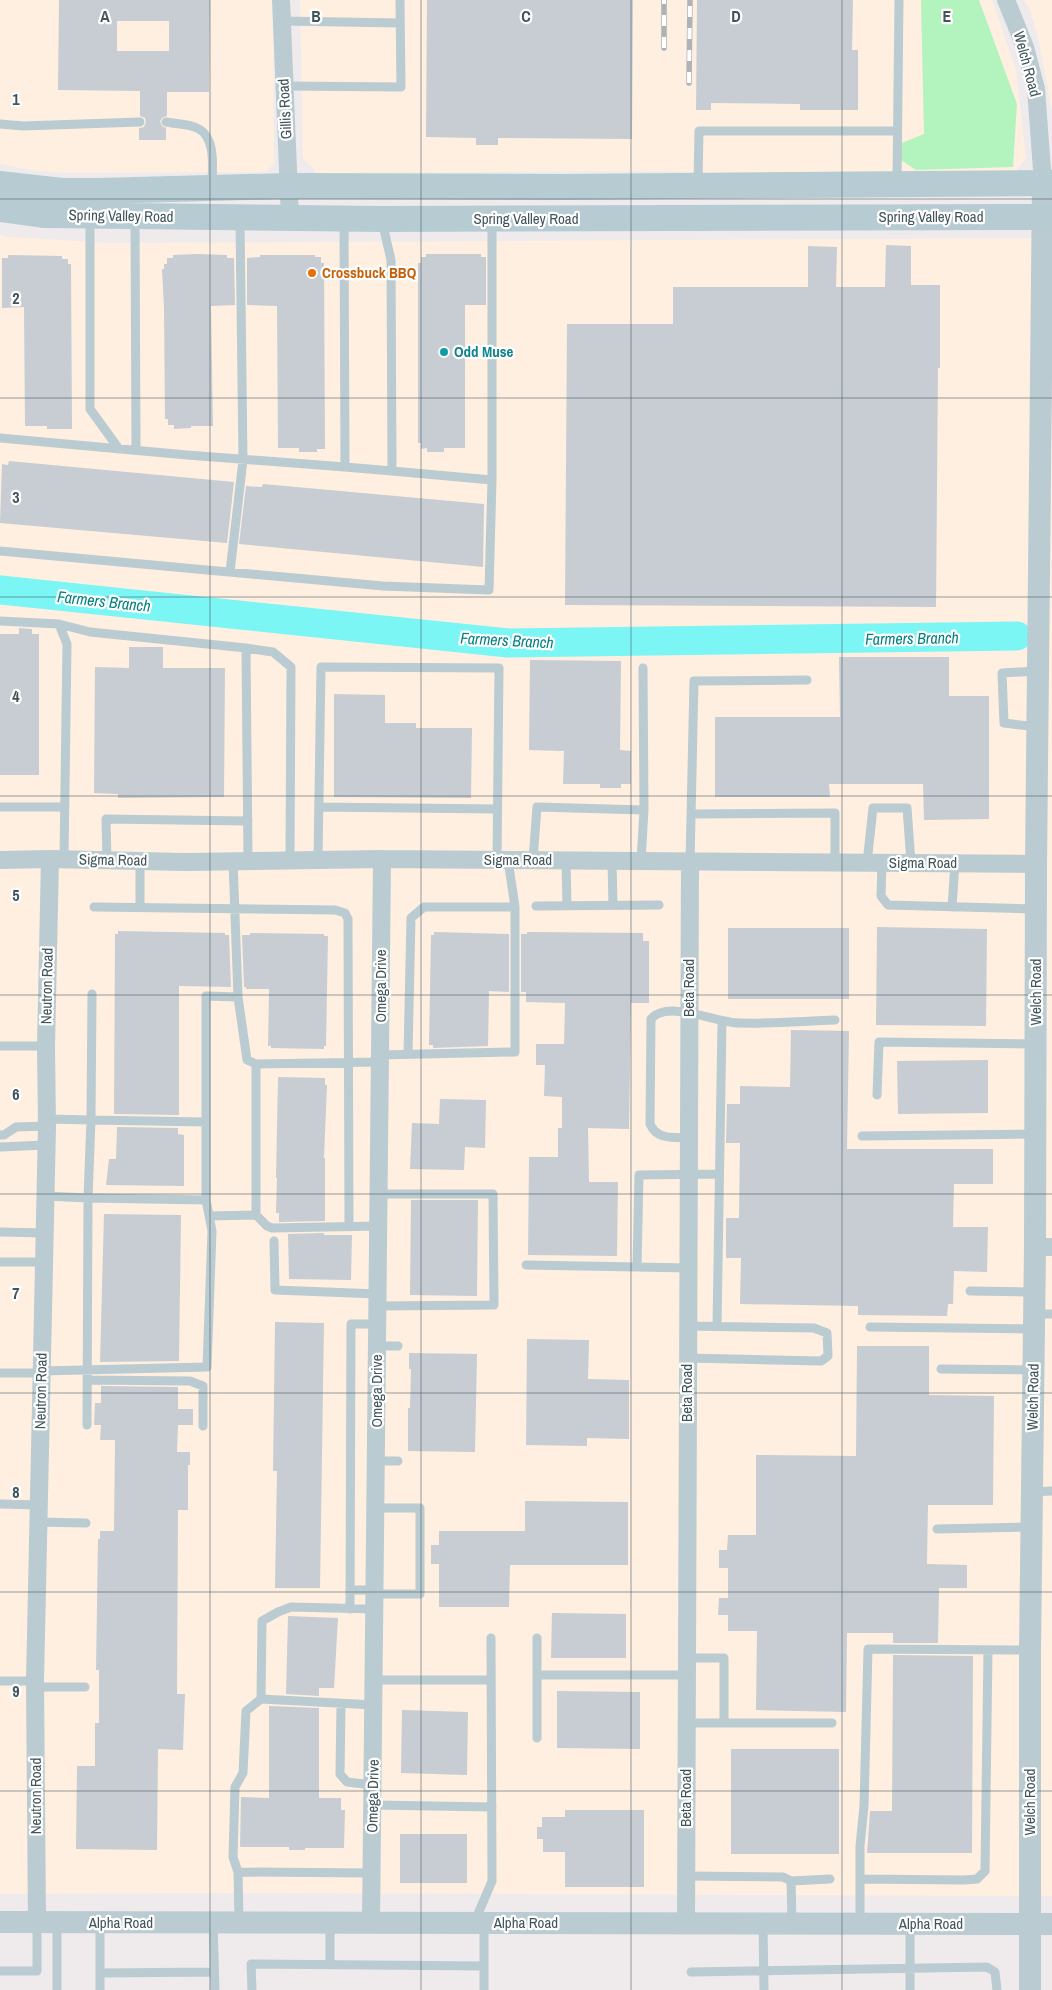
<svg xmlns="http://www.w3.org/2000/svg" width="1052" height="1990" font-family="'Archivo Narrow',sans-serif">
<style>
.commercial{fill:#feefe1}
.green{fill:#b3f4be}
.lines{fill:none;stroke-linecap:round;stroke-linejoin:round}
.river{stroke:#7bf6f5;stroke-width:29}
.building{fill:#c7cdd2;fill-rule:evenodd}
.service{stroke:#bacbd1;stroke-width:9}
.minor{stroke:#bacbd1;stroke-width:18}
.tertiary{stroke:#bacbd1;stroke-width:22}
.secondary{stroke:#b7cbd3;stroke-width:26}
.rail-casing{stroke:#adb3b8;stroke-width:5.5}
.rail{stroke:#fff;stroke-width:4;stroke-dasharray:11;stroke-linecap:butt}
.grid{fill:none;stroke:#42555b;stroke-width:1;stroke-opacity:0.55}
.food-dot{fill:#e8710a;stroke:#fff;stroke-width:2}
.culture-dot{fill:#0f9aa8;stroke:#fff;stroke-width:2}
.labels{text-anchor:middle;stroke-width:4.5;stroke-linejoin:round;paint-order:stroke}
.street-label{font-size:15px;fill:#42555b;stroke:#fff}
.food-label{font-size:15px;font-weight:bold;fill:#c56008;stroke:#fff;text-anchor:start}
.culture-label{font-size:15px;font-weight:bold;fill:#0d838f;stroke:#fff;text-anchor:start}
.water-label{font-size:16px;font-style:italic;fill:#058180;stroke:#fff}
.grid-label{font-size:16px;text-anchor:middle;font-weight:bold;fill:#42555b;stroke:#fff;stroke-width:4.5;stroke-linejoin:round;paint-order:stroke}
</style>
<rect width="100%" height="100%" fill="#efebec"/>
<path class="commercial" d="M 0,0 L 273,0 L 274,164 L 265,172 L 67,173 L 37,171 L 0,164 Z
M 300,0 L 992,0 L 1016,70 L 1026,158 L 1016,171 L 715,173 L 661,171 L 317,173 L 303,158 Z
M 1024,0 L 1052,0 L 1052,111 L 1039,42 L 1030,9 Z
M 0,235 L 8,237 L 111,243 L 1052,238 L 1052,1896 L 224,1893 L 0,1894 Z"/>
<path class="green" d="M 921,0 L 979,0 L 1017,104 L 1013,167 L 916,170 L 901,160 L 897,145 L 924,134 Z"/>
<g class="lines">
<path class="river" d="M 0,590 L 508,643 L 1017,636"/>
</g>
<path class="building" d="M 59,0 L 210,0 L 209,92 L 167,92 L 167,116 L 162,118 L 160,121 L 162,126 L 166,128 L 166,140 L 139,140 L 139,128 L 144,127 L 146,122 L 145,118 L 140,116 L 140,91 L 58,90 ZM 117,21 L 169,21 L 169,51 L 117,51 Z
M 427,0 L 633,0 L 632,139 L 498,138 L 498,145 L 476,145 L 476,138 L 426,137 Z
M 697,0 L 853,0 L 852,50 L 858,50 L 858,110 L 800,110 L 800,104 L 711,103 L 711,110 L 696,110 Z
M 886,245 L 911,246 L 911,285 L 940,285 L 940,368 L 938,368 L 936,607 L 565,605 L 567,324 L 673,324 L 673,287 L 808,287 L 808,246 L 837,247 L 836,287 L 885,287 Z
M 197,254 L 227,255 L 227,258 L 234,258 L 235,305 L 211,306 L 213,426 L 191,426 L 191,428 L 174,429 L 174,425 L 168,425 L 168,419 L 165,419 L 164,308 L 162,269 L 164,269 L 164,264 L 167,264 L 167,258 L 173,258 L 173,255 Z
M 426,254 L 481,254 L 481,257 L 486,257 L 486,305 L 465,305 L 465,448 L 444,448 L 444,452 L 427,452 L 427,448 L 421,449 L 421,443 L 418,443 L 418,263 L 421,263 L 421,257 L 426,257 Z
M 8,255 L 62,256 L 62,259 L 68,259 L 68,264 L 71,264 L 72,429 L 47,429 L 47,426 L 25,426 L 24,307 L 2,308 L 2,258 L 8,258 Z
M 260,255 L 315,255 L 315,257 L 321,257 L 321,263 L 324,263 L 325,449 L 317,449 L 317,452 L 299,452 L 299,448 L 278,448 L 277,306 L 247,305 L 247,258 L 260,257 Z
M 9,461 L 234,482 L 227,543 L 0,523 L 2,464 L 8,465 Z
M 263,484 L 484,504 L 483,567 L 239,544 L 246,486 L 262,487 Z
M 19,628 L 32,629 L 32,634 L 39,634 L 39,775 L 0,775 L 0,634 L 19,634 Z
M 129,647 L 163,647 L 163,668 L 225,668 L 224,797 L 118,798 L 118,794 L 94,793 L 95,667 L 129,668 Z
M 839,657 L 949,657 L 949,696 L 989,696 L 989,819 L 924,820 L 923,784 L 829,784 L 830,797 L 715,797 L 715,717 L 840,717 Z
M 530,660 L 621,661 L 620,750 L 631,751 L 631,784 L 621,784 L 621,788 L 600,788 L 600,784 L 563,784 L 564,751 L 529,750 Z
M 334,694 L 385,695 L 385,723 L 416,723 L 416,728 L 472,728 L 471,798 L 334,797 Z
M 877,927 L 987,929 L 986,1026 L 876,1025 Z
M 728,928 L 849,928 L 849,999 L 728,999 Z
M 118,931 L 225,933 L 225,935 L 229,935 L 231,987 L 179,986 L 179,1115 L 114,1114 L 115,934 L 118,934 Z
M 434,932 L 509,934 L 509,992 L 489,991 L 488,1046 L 433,1048 L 433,1045 L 429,1045 L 431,935 L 434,935 Z
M 527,932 L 643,933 L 643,941 L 649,941 L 649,1003 L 631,1003 L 629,1129 L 588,1128 L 589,1182 L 618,1182 L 617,1256 L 528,1255 L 529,1157 L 558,1157 L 558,1128 L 562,1128 L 562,1097 L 544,1096 L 545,1065 L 536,1065 L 536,1044 L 564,1044 L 565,1003 L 526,1002 L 526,992 L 521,992 L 521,934 L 527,934 Z
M 250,933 L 324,934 L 324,936 L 328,936 L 326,1046 L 324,1046 L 324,1049 L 271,1048 L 271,1046 L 268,1046 L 269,989 L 246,989 L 246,987 L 244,987 L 242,935 L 250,935 Z
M 791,1030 L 849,1031 L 847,1149 L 993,1149 L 993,1184 L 954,1184 L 953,1227 L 988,1227 L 987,1272 L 954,1271 L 953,1304 L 948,1304 L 947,1316 L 858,1315 L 858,1306 L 740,1304 L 741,1258 L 726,1258 L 726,1218 L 739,1218 L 740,1143 L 726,1143 L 727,1104 L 740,1104 L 740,1086 L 790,1087 Z
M 988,1060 L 988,1113 L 898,1114 L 897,1061 Z
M 278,1077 L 325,1078 L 325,1085 L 327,1085 L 324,1158 L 325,1158 L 325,1221 L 279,1222 L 279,1213 L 276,1213 L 277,1178 L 276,1178 Z
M 440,1099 L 486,1100 L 485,1148 L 465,1147 L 464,1170 L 410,1169 L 412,1123 L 439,1124 Z
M 117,1127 L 178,1128 L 178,1134 L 184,1135 L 184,1186 L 106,1185 L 109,1159 L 116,1159 Z
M 411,1200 L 478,1200 L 477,1296 L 410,1295 Z
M 104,1214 L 181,1215 L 179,1361 L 100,1362 Z
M 324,1233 L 324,1235 L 352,1235 L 351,1280 L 289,1279 L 288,1234 Z
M 275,1322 L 324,1323 L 320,1588 L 275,1588 L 277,1471 L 273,1471 Z
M 527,1339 L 589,1340 L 588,1379 L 629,1380 L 629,1439 L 587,1438 L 587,1446 L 526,1445 Z
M 857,1346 L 929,1346 L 929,1395 L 994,1396 L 993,1505 L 928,1505 L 927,1564 L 967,1565 L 967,1588 L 939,1588 L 938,1643 L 893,1643 L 893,1633 L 847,1633 L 846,1712 L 756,1710 L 757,1631 L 728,1631 L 728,1615 L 718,1615 L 719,1598 L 728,1598 L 728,1568 L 719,1568 L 719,1550 L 727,1550 L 728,1535 L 756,1535 L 756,1455 L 856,1456 Z
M 409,1353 L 477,1354 L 475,1452 L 408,1451 L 408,1408 L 410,1408 L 411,1369 L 409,1369 Z
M 101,1386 L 178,1387 L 178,1409 L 193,1409 L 193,1425 L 178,1425 L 177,1452 L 190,1452 L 190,1465 L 188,1465 L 188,1510 L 178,1510 L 177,1694 L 185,1694 L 183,1750 L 158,1749 L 157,1850 L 76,1849 L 77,1766 L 95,1766 L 95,1723 L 99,1723 L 99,1670 L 96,1670 L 98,1539 L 100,1539 L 100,1531 L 114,1531 L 115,1440 L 100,1440 L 101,1425 L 94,1425 L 95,1403 L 101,1403 Z
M 525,1501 L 628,1502 L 628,1565 L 510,1565 L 509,1607 L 439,1607 L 439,1564 L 431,1564 L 431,1545 L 439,1545 L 439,1531 L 525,1531 Z
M 552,1613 L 626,1614 L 626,1658 L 551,1658 Z
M 288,1616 L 338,1618 L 334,1688 L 319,1688 L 319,1696 L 286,1694 Z
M 893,1655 L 973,1656 L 972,1853 L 867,1853 L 870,1811 L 892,1811 Z
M 557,1691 L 640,1692 L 640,1749 L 557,1748 Z
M 269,1706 L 319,1708 L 319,1798 L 341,1798 L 341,1810 L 345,1810 L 344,1848 L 305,1848 L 305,1850 L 289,1850 L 289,1847 L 240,1847 L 241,1797 L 269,1798 Z
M 402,1710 L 468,1712 L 467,1775 L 401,1773 Z
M 731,1749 L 839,1749 L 839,1854 L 731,1854 Z
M 565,1810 L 644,1810 L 644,1887 L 565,1887 L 565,1852 L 543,1852 L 543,1839 L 537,1839 L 537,1827 L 542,1827 L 542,1817 L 565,1817 Z
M 400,1834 L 467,1834 L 467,1883 L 400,1883 Z"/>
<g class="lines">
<path class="service" d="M 281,21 L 400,23
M 283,86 L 401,87 L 400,0
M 166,122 C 176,124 188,124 197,128 C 217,137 212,169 212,186
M 0,124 L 23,126 L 140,122
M 897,182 L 899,0
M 698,184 L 699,131 L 897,131
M 90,218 L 90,409 L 119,449
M 135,219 L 136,450
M 344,221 L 345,467 L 392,471 L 391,260 L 382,221
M 0,438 L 187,455 L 345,467
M 392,471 L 492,480 L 492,220
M 0,551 L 383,586 L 489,590 L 492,480
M 230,572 L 243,460 L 240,221
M 0,621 L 59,624 L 67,644 L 64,859
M 59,624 L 90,632 L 246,648 L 248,860
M 246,648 L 273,652 L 291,667 L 290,859
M 643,668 L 644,810
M 1037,727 L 1004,723 L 1002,673 L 1038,671
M 0,807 L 65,807
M 319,807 L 496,809
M 692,814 L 835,813 L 835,862
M 318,859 L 321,667 L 499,668 L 497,860
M 107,860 L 106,819 L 248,821
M 533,860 L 537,807 L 644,810 L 641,861
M 140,861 L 140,907
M 566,861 L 567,905
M 612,861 L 613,905
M 690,862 L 694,681 L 807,680
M 867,863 L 873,808 L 907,808 L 911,863
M 882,863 L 881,896 L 888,905 L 1036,909
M 536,906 L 659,905
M 94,907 L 335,910 L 345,913 L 348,919 L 349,1227
M 952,907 L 955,863
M 92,994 L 91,1120 L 206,1122 L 206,996 L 238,997 L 233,861
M 238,997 L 247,1060 L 256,1064 L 380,1062
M 0,1046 L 46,1046
M 408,1054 L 411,918 L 424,907 L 515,907
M 380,1055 L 515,1052 L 515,907 L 508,860
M 256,1064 L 256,1215 L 267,1226 L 272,1228 L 379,1226
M 877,1095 L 879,1042 L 1035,1044
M 47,1119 L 91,1120 L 88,1198 L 206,1200 L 206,1122
M 0,1135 L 4,1135 L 16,1127 L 47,1126
M 862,1136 L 1034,1134
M 688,1138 C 673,1137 657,1140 650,1124 L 651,1019 C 668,999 716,1023 739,1023 C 771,1024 803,1021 835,1020
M 0,1147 L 46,1145
M 45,1196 L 88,1198 L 87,1425
M 209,1216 L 256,1215
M 0,1232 L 44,1233
M 274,1241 L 275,1290 L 378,1294
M 0,1262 L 44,1262
M 526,1265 L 637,1267
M 688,1268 L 637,1267 L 639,1175 L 719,1174
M 970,1291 L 1034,1292
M 378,1306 L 494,1305 L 493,1194 L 379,1194
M 1035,1314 L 1052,1314
M 717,1326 L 722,1022
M 870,1327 L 1033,1329
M 377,1346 L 398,1346
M 687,1358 L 821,1361 L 828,1356 L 827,1333 L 814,1328 L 687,1326
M 941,1369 L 1033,1370
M 41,1371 L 207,1367 L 212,1231 L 206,1200
M 0,1373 L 41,1373
M 87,1380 L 190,1381 L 203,1386 L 203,1426
M 377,1461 L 398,1461
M 1032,1492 L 1052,1491
M 0,1504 L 39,1505
M 38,1522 L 86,1523
M 937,1529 L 1031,1527
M 350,1590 L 375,1590
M 375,1594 L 420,1594 L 420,1508 L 376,1508
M 350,1609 L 351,1324 L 378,1324
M 537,1638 L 537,1675
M 686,1658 L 724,1658 L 724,1723
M 375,1680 L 491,1680
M 0,1681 L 35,1681
M 35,1687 L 85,1687
M 341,1704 L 340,1774 L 347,1782 L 373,1785
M 374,1705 L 261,1699 L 262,1621 L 278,1612 L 291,1607 L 375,1609
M 686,1723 L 832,1723
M 537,1738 L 537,1675 L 686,1675
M 373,1805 L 492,1807
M 238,1872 L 233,1857 L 235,1787 L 243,1773 L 246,1711 L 261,1699
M 686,1876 L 783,1877 L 791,1881 L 792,1922
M 860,1879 L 964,1880 L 977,1879 L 985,1871 L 988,1650
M 791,1881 L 830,1879
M 475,1921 L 492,1881 L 491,1638
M 100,1923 L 100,1990
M 213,1923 L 215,1990
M 239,1923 L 238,1872 L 372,1873
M 763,1923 L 764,1990
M 860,1923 L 860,1846 L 864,1806 L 868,1649 L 1030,1650
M 484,1924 L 484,1990
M 910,1924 L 910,1990
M 330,1965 L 330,1923
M 0,1971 L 37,1971 L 37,1922
M 691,1972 L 987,1967 L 995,1972 L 997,1990
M 100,1973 L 214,1972
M 57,1990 L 57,1923
M 252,1990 L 251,1964 L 484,1966"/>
<path class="minor" d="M 281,0 L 290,218
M 1006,0 L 1025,47 L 1036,89 L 1043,183
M 0,860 L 50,859 L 185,862 L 382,859 L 1036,864
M 1035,1247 L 1052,1247
M 37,1922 L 35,1681 L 47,1126 L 46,1046 L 50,859
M 371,1923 L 382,859
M 686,1923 L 690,862"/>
<path class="tertiary" d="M 0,1922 L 1052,1924
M 1030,1990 L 1030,1650 L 1035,1247 L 1036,864 L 1043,183"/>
<path class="secondary" d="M 0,184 L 62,191 L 98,191 L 289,186 L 562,187 L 1052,183
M 0,209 L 45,215 L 381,219 L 1052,217"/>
<defs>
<path id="rail" d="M 664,48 L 664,0
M 689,83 L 690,0"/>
</defs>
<use href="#rail" class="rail-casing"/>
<use href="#rail" class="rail"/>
</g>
<path class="grid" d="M 210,0 L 210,1990M 421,0 L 421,1990M 631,0 L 631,1990M 842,0 L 842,1990M 0,199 L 1052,199M 0,398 L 1052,398M 0,597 L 1052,597M 0,796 L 1052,796M 0,995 L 1052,995M 0,1194 L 1052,1194M 0,1393 L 1052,1393M 0,1592 L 1052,1592M 0,1791 L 1052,1791"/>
<circle class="food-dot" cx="312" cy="273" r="5"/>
<circle class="culture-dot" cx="444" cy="352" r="5"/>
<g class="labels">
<g class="street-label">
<text transform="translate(1027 64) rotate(75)" y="5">Welch Road</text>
<text transform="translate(285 109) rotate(-93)" y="5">Gillis Road</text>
<text transform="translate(121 216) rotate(1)" y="5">Spring Valley Road</text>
<text x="931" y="222">Spring Valley Road</text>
<text x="526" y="224">Spring Valley Road</text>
<text transform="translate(113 860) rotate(1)" y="5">Sigma Road</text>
<text x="518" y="865">Sigma Road</text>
<text x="923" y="868">Sigma Road</text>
<text transform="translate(47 986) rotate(-89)" y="5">Neutron Road</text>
<text transform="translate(381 986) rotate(-90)" y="5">Omega Drive</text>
<text transform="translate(689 988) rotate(-90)" y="5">Beta Road</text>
<text transform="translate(1036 992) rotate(-90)" y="5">Welch Road</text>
<text transform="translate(41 1391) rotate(-89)" y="5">Neutron Road</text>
<text transform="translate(377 1391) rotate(-90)" y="5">Omega Drive</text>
<text transform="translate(687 1393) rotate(-90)" y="5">Beta Road</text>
<text transform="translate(1033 1397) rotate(-89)" y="5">Welch Road</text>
<text transform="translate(36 1796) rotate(-90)" y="5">Neutron Road</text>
<text transform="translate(373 1796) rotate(-89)" y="5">Omega Drive</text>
<text transform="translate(686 1798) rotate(-90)" y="5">Beta Road</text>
<text transform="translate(1030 1802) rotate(-90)" y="5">Welch Road</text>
<text x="121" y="1928">Alpha Road</text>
<text x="526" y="1928">Alpha Road</text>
<text x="931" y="1929">Alpha Road</text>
</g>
<g class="food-label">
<text x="322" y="278">Crossbuck BBQ</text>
</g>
<g class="culture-label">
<text x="454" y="357">Odd Muse</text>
</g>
<g class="water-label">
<text transform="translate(104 601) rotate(6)" y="6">Farmers Branch</text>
<text transform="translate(912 638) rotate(-1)" y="6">Farmers Branch</text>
<text transform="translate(507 640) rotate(3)" y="6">Farmers Branch</text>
</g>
</g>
<g class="grid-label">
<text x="105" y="22">A</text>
<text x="316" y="22">B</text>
<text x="526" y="22">C</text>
<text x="736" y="22">D</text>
<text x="947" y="22">E</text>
<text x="16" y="105">1</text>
<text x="16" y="304">2</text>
<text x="16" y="503">3</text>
<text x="16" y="702">4</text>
<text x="16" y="901">5</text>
<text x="16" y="1100">6</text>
<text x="16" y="1299">7</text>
<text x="16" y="1498">8</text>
<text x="16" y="1697">9</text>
</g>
</svg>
